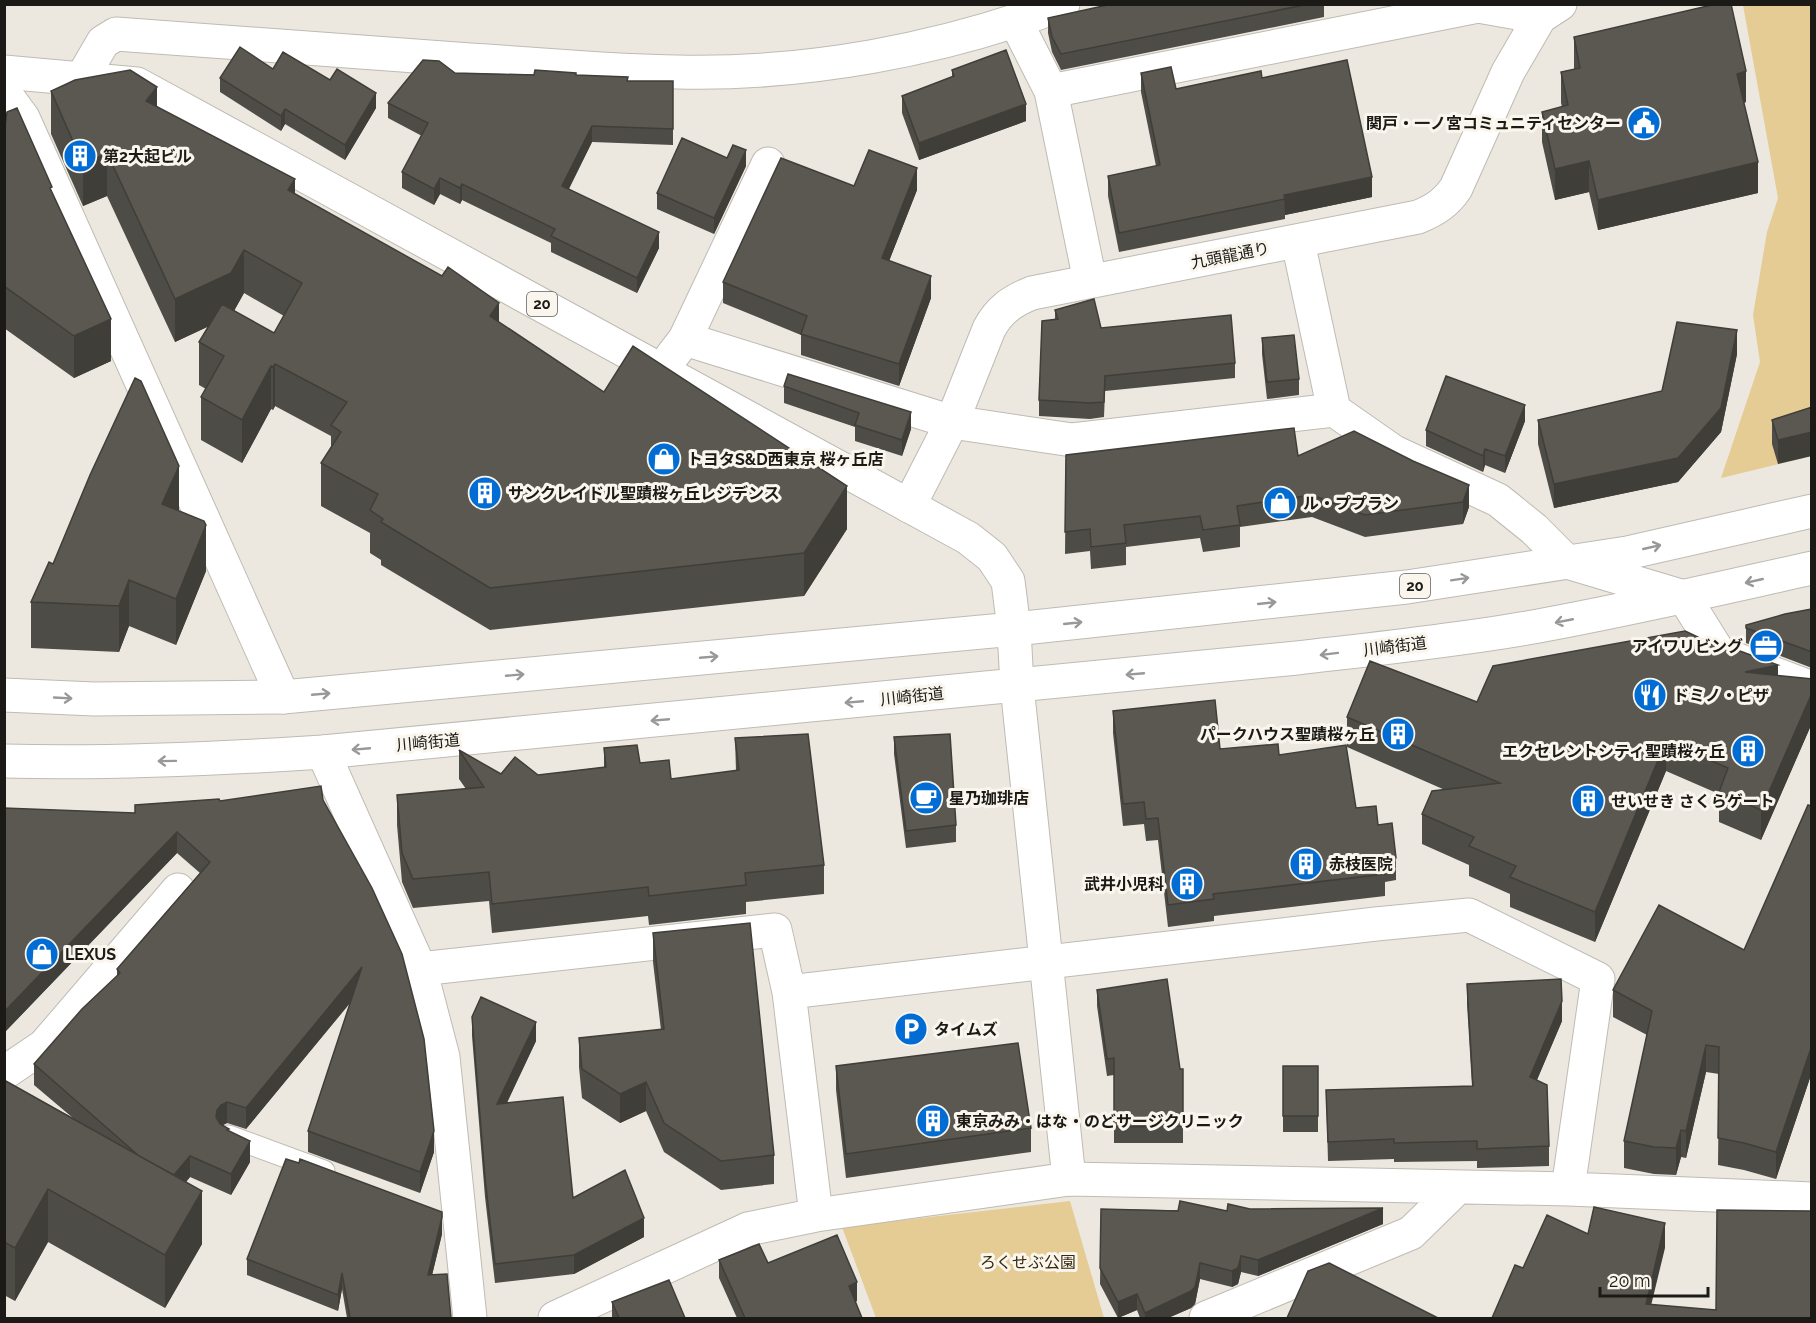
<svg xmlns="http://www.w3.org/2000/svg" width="1816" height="1323" font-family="Raleway,'Noto Sans JP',sans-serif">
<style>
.green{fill:#e5cb94}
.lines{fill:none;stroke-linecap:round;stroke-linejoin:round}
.lane-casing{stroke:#bfbbb3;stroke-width:23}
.street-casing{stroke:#bfbbb3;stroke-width:35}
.secondary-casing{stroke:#bfbbb3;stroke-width:35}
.primary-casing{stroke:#bfbbb3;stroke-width:35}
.lane{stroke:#fff;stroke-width:21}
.street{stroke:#fff;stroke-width:33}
.secondary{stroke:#fff;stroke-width:33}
.primary{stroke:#fff;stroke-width:33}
.wall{fill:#4e4c46;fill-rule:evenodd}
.shaded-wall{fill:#403e39}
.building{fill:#5b5851;stroke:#403e39;stroke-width:1.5}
.oneway{stroke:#989897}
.labels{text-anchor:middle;stroke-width:6;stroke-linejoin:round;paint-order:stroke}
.shield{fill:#faf6ed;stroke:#5e5c57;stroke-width:1.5}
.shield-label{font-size:15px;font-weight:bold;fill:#1b1a17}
.poi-label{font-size:16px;font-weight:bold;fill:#1b1a17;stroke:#faf6ed;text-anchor:start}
.street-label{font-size:16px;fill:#1b1a17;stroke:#faf6ed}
.park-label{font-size:16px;fill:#36290e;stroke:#faf6ed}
</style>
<rect width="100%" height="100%" fill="#ece8e0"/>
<path class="green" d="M 1743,5 L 1811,5 L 1811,421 L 1804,458 L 1721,478 L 1760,362 L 1753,315 L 1767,232 L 1778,198 Z
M 1070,1201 L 1104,1318 L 876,1318 L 842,1227 Z"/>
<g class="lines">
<defs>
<path id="lane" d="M 229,1136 L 324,1171"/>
<path id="street" d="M 1016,22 L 1051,91 L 1090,281
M 82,78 L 103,42 L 116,34 C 234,43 352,52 470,60 C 539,64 608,71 677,72 C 806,75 942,50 1063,4
M 1051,91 L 1478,6 L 1540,17
M 4,92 L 23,118 L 283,697
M 1298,242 L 1334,410 L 1394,452 L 1498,500 L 1534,529 L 1567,562 L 1684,597 L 1719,653 L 1812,688
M 685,339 L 952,422 L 1072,440 L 1334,410
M 672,356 L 685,339 L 768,164
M 323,752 L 420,969 L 443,1057 L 470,1318
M 420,969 L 775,930 L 789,992 L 1376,924 L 1469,915 L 1598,979 L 1568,1189
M 789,992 L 816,1215
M 4,1073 L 44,1046 L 178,890
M 555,1318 L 748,1229 L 816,1215 L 1069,1179 L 1568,1189 L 1812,1199
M 1206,1318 L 1411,1233 L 1457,1188"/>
<path id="secondary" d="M 909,506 L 952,422 L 989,329 C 999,310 1012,301 1032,293 L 1418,217 C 1435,210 1446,203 1456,188 L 1508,72 L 1540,17 L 1560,4
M 1017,686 L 1069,1179"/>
<path id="primary" d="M 4,72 L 137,84 L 968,538 L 992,557 L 1008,581 L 1014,629 L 1017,686
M 4,695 L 94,699 L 283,697 L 1014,629 L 1407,587 L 1627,553 L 1812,511
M 4,761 C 111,764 216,759 323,752 L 1297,658 C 1374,649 1451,641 1527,628 C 1623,611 1717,589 1812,568"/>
</defs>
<use href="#lane" class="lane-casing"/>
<use href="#street" class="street-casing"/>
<use href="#secondary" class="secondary-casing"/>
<use href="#primary" class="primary-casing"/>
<use href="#lane" class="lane"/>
<use href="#street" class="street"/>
<use href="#secondary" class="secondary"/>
<use href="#primary" class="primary"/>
</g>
<path class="wall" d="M 1112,4 L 1324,4 L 1324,17 L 1061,70 L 1052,52 L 1048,33 L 1048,18 Z
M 1574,37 L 1746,102 L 1744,103 L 1758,193 L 1598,230 L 1589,192 L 1555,200 L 1542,142 L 1542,112 L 1562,107 L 1561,103 L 1561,72 L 1574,69 Z
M 273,69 L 376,108 L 345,160 L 285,124 L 281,131 L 220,92 L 220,78 Z
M 952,70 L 1026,121 L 919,160 L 902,113 L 902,96 L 952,77 Z
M 455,73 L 576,75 L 627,81 L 673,81 L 673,145 L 592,142 L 569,189 L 659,248 L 637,293 L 551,252 L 551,243 L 462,200 L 460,204 L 440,194 L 434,205 L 402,188 L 402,172 L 422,136 L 388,118 L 388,103 Z
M 1141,73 L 1176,89 L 1262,78 L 1372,197 L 1285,215 L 1285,219 L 1119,252 L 1108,196 L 1108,176 L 1156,166 L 1141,92 Z
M 51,91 L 157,107 L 499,322 L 604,392 L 847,529 L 804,596 L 490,630 L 381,565 L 381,560 L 370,553 L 370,533 L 321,506 L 321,463 L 331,447 L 331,436 L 275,406 L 273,410 L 271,409 L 242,463 L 201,440 L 201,397 L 206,389 L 199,385 L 199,342 L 209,326 L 175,342 L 107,196 L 83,206 L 51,134 ZM 244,293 L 284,316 L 274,333 L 234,311 Z
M 4,133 L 52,192 L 111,361 L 74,378 L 4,328 Z
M 746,166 L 714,234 L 657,209 L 657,193 Z
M 854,186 L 917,190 L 889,261 L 931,298 L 899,386 L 801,355 L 801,335 L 723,303 L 723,282 Z
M 1055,310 L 1101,328 L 1235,363 L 1235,378 L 1105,391 L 1104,417 L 1090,419 L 1039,416 L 1039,400 L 1055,320 Z
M 1262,338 L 1299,379 L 1299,395 L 1267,399 L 1262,354 Z
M 1737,354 L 1721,432 L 1678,482 L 1554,508 L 1538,444 L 1538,420 L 1662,391 Z
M 784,386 L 911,429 L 902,456 L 855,441 L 855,427 L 784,403 Z
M 1812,407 L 1778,464 L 1772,444 L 1772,420 Z
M 1525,421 L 1505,473 L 1485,465 L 1483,472 L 1426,446 L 1426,430 Z
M 1066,455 L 1298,456 L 1413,461 L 1469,507 L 1463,524 L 1365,537 L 1312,517 L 1240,527 L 1240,547 L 1203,552 L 1200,538 L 1126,547 L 1126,565 L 1091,569 L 1090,551 L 1065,554 Z
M 179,511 L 206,571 L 176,645 L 129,626 L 119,652 L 31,648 L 31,602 L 53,564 Z
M 1812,609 L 1812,668 L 1746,643 L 1746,625 Z
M 1778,676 L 1812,693 L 1812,723 L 1761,840 L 1719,822 L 1719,794 L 1666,771 L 1595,942 L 1510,907 L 1510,894 L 1469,876 L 1469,865 L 1422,844 L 1422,814 L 1445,790 L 1347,747 L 1347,717 L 1477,702 Z
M 1113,711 L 1220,749 L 1279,755 L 1356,808 L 1378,825 L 1396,858 L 1396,880 L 1385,882 L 1385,896 L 1214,916 L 1214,921 L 1168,927 L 1158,840 L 1146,841 L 1144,824 L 1123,826 L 1113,733 Z
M 894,737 L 956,825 L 956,842 L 906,848 L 894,754 Z
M 735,738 L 824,865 L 824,894 L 746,902 L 746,914 L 649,925 L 648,916 L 492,933 L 489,901 L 413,908 L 402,882 L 397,825 L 397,795 L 466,789 L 459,779 L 459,750 L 501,774 L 538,775 L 604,767 L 604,748 L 640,763 L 671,779 L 736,771 Z
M 323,800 L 434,1152 L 420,1193 L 308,1152 L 308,1131 L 351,1002 L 246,1129 L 227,1123 L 223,1125 L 229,1131 L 250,1162 L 231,1195 L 190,1177 L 186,1182 L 202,1244 L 165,1308 L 48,1242 L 15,1301 L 4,1295 L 4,1080 L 73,1118 L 34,1085 L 34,1064 L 117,976 L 117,969 L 200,873 L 177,853 L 4,1033 L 4,808 L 135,813 L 220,801 Z
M 1812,806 L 1812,1072 L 1776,1179 L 1744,1170 L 1718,1165 L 1719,1074 L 1706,1072 L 1686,1158 L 1681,1157 L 1676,1175 L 1654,1174 L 1624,1168 L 1624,1141 L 1647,1035 L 1613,1017 L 1613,990 L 1744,950 Z
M 653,933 L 774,1155 L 774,1184 L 721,1190 L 664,1152 L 646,1111 L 620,1123 L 582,1098 L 579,1067 L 579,1038 L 661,1030 L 653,962 Z
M 1467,984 L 1562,1021 L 1537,1080 L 1549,1146 L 1549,1166 L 1477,1168 L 1477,1161 L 1394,1162 L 1394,1159 L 1328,1161 L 1326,1090 L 1472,1086 L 1467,1004 Z
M 1097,990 L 1180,1069 L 1183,1069 L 1183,1143 L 1114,1143 L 1114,1075 L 1107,1076 L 1097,1006 Z
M 472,1017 L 536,1041 L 507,1103 L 573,1198 L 644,1237 L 574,1274 L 495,1283 L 485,1197 L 472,1036 Z
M 836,1066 L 1031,1128 L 1031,1152 L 846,1178 L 836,1090 Z
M 1283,1066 L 1318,1066 L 1318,1132 L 1283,1132 Z
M 1101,1209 L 1227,1211 L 1250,1209 L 1383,1224 L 1258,1276 L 1241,1272 L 1238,1284 L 1232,1287 L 1200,1279 L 1195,1304 L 1191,1308 L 1168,1318 L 1140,1318 L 1137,1310 L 1118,1318 L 1100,1284 Z
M 442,1234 L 432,1275 L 451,1318 L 347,1318 L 342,1289 L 338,1311 L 247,1275 L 247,1259 Z
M 719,1260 L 768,1263 L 857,1301 L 855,1302 L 862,1318 L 737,1318 L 719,1278 Z
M 612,1302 L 685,1318 L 612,1318 Z"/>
<path class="shaded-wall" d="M 1746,71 L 1746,102 L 1737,104 L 1737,74 Z
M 157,87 L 157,129 L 146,101 Z
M 376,93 L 376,108 L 345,160 L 345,145 Z
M 1026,104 L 1026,121 L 919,160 L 919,143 Z
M 285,109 L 285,124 L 281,131 L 281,116 Z
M 592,126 L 592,142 L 562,202 L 562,186 Z
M 746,150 L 746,166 L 714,234 L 714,218 Z
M 107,153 L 107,196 L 83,206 L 83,164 Z
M 1589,161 L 1589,192 L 1555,200 L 1555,169 Z
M 1758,162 L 1758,193 L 1598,230 L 1598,200 Z
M 917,168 L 917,190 L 882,279 L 882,258 Z
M 1372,177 L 1372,197 L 1285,215 L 1284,195 Z
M 440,178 L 440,194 L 434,205 L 434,189 Z
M 295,179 L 295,221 L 288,190 Z
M 462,184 L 462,200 L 460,204 L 460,188 Z
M 659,232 L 659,248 L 637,293 L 637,278 Z
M 244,250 L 244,293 L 231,316 L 175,342 L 175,299 Z
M 931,276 L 931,298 L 899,386 L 899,364 Z
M 499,303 L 499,346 L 490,316 Z
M 111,319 L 111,361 L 74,378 L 74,336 Z
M 1737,330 L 1737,354 L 1721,432 L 1678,482 L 1554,508 L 1554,484 Z
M 275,364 L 275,406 L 273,410 L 273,367 Z
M 271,366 L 271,409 L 242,463 L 242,420 Z
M 1525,405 L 1525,421 L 1505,473 L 1505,456 Z
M 911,412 L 911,429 L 902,456 L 902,440 Z
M 1812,432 L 1812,456 L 1778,464 L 1778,440 Z
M 1485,449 L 1485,465 L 1483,472 L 1483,456 Z
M 179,466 L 179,511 L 162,504 Z
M 1469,485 L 1469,507 L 1463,524 L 1463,502 Z
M 847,486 L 847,529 L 804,596 L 804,553 Z
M 206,525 L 206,571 L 176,645 L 176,599 Z
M 129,580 L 129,626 L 119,652 L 119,606 Z
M 1778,665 L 1778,695 L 1745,672 Z
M 1812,693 L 1812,723 L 1761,840 L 1761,810 Z
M 1666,741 L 1666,771 L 1595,942 L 1595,912 Z
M 177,832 L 177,853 L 4,1033 L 4,1012 Z
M 362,967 L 362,988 L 246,1129 L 246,1108 Z
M 1562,1001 L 1562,1021 L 1530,1096 L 1530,1077 Z
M 536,1022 L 536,1041 L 497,1123 L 497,1104 Z
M 1706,1045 L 1706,1072 L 1686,1158 L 1686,1131 Z
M 1812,1045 L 1812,1072 L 1776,1179 L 1776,1152 Z
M 646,1082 L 646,1111 L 620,1123 L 620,1094 Z
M 227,1102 L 227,1123 L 221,1126 L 216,1117 L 217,1110 L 221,1105 Z
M 1681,1130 L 1681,1157 L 1676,1175 L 1676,1148 Z
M 434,1131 L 434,1152 L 420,1193 L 420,1172 Z
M 250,1141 L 250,1162 L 231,1195 L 231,1174 Z
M 190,1156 L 190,1177 L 169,1203 L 169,1182 Z
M 48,1189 L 48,1242 L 15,1301 L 15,1248 Z
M 202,1191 L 202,1244 L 165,1308 L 165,1255 Z
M 1383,1208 L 1383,1224 L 1258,1276 L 1258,1260 Z
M 442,1217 L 442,1234 L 428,1292 L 428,1275 Z
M 644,1218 L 644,1237 L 574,1274 L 574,1255 Z
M 1665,1223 L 1665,1248 L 1648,1318 L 1646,1304 Z
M 1241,1256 L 1241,1272 L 1238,1284 L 1232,1287 L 1232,1271 Z
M 1200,1263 L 1200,1279 L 1195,1304 L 1191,1308 L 1168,1318 L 1145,1318 L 1145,1313 Z
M 342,1273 L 342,1289 L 338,1311 L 338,1295 Z
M 857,1282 L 857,1301 L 849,1304 L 849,1286 Z
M 1137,1294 L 1137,1310 L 1118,1318 L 1118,1302 Z"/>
<path class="building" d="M 1112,4 L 1309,4 L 1061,54 L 1052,37 L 1048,18 Z
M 1716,4 L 1731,4 L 1746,71 L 1737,74 L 1758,162 L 1598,200 L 1589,161 L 1555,169 L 1542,112 L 1568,105 L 1561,72 L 1580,68 L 1574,37 Z
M 240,47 L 273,69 L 283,52 L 330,80 L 337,69 L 376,93 L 345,145 L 285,109 L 281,116 L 220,78 Z
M 1006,50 L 1026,104 L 919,143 L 902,96 L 954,76 L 952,70 Z
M 423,60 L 439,61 L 455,73 L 534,75 L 535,70 L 576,73 L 576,75 L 628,77 L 627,81 L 673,81 L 673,129 L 592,126 L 562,186 L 659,232 L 637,278 L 551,236 L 555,229 L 462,184 L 460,188 L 440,178 L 434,189 L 402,172 L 428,123 L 388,103 Z
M 1347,60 L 1372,177 L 1284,195 L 1285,199 L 1119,233 L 1108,176 L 1160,165 L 1141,73 L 1171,67 L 1176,89 L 1261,71 L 1262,78 Z
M 130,70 L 157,87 L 146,101 L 295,179 L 288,190 L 442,276 L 448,267 L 499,303 L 490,316 L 604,392 L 633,346 L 847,486 L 804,553 L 490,588 L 381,522 L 383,519 L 370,510 L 378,494 L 321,463 L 341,432 L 331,425 L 347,402 L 275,364 L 273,367 L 271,366 L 242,420 L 201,397 L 224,356 L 199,342 L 222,304 L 274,333 L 302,283 L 244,250 L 231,273 L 175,299 L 107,153 L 83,164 L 51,91 L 75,80 Z
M 17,108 L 52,187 L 50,188 L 111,319 L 74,336 L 4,286 L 4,133 L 7,112 Z
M 682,138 L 727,158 L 733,145 L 746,150 L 714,218 L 657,193 Z
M 869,150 L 917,168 L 882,258 L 931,276 L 899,364 L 801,334 L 807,316 L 723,282 L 781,158 L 854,186 Z
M 1094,299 L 1101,328 L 1231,315 L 1235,363 L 1105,376 L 1104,402 L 1090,403 L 1039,400 L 1042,321 L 1058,319 L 1055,310 Z
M 1677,322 L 1737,330 L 1721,408 L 1678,458 L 1554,484 L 1538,420 L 1662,391 Z
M 1294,335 L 1299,379 L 1267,382 L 1262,338 Z
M 788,374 L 911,412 L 902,440 L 855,425 L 859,413 L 784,386 Z
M 1446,376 L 1525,405 L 1505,456 L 1485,449 L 1483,456 L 1426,430 Z
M 135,378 L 141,381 L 179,466 L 162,504 L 204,521 L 206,525 L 176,599 L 129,580 L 119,606 L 31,602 L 49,562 L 53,564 L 90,475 Z
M 1812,407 L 1812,432 L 1778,440 L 1772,420 Z
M 1294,428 L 1298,456 L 1354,431 L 1413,461 L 1469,485 L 1463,502 L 1365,515 L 1312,495 L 1237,506 L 1240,525 L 1203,530 L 1200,516 L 1124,525 L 1126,543 L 1091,547 L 1090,529 L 1065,532 L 1066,455 Z
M 1812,609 L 1812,652 L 1746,628 L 1746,625 L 1785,614 Z
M 1685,631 L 1727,651 L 1729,647 L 1778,665 L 1745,672 L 1812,679 L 1812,693 L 1761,810 L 1719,792 L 1728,768 L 1666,741 L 1595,912 L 1510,877 L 1516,866 L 1469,846 L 1474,837 L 1422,814 L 1432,791 L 1500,783 L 1347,717 L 1370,661 L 1477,702 L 1493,666 Z
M 1215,700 L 1220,749 L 1278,744 L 1279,755 L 1346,745 L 1356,808 L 1376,806 L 1378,825 L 1392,823 L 1396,858 L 1384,860 L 1385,874 L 1213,894 L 1214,899 L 1168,905 L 1158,818 L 1146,819 L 1144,802 L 1123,804 L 1113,711 Z
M 808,734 L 824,865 L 745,873 L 746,885 L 649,896 L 648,887 L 492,904 L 489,872 L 413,879 L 402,853 L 397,795 L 484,787 L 459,750 L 501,774 L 515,757 L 538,775 L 606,767 L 604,748 L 637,745 L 640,763 L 669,760 L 671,779 L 739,770 L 735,738 Z
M 950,734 L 956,825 L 906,831 L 894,737 Z
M 321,786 L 323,800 L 372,888 L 402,954 L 424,1039 L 434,1131 L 420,1172 L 308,1131 L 362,967 L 246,1108 L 227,1102 L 221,1105 L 217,1110 L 216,1117 L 220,1124 L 229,1129 L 227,1130 L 250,1141 L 231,1174 L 190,1156 L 174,1175 L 139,1156 L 34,1064 L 82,1009 L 120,973 L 117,969 L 210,862 L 177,832 L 4,1012 L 4,808 L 135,813 L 135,805 L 219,799 L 220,801 Z
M 1808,805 L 1812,806 L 1812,1045 L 1776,1152 L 1744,1143 L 1718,1138 L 1719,1047 L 1706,1045 L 1686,1131 L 1681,1130 L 1676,1148 L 1654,1147 L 1624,1141 L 1652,1011 L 1613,990 L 1659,905 L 1744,950 Z
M 750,923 L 774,1155 L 721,1161 L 664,1123 L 646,1082 L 620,1094 L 582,1069 L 579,1038 L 664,1029 L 653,933 Z
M 1167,979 L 1180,1069 L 1183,1069 L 1183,1126 L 1114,1127 L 1114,1058 L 1107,1059 L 1097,990 Z
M 1561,979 L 1562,1001 L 1530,1077 L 1547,1085 L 1549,1146 L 1477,1149 L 1477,1141 L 1394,1143 L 1394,1139 L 1328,1142 L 1326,1090 L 1473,1086 L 1467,984 Z
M 481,997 L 536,1022 L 497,1104 L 563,1097 L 573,1198 L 625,1170 L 644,1218 L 574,1255 L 495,1264 L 485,1178 L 472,1017 Z
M 1018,1043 L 1031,1128 L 846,1154 L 836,1066 Z
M 1283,1066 L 1318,1066 L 1318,1116 L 1283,1116 Z
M 4,1080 L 202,1191 L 165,1255 L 48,1189 L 15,1248 L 4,1242 Z
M 286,1159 L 299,1163 L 300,1159 L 442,1212 L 442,1217 L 428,1275 L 447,1274 L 451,1318 L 350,1318 L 342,1273 L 338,1295 L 247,1259 Z
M 1180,1201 L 1227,1211 L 1228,1204 L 1250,1209 L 1383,1208 L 1258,1260 L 1241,1256 L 1238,1268 L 1232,1271 L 1200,1263 L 1195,1287 L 1191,1291 L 1145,1313 L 1137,1294 L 1118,1302 L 1100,1268 L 1101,1209 L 1178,1211 Z
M 1594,1207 L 1665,1223 L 1646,1304 L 1716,1310 L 1717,1210 L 1812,1211 L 1812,1318 L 1492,1318 L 1515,1265 L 1523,1268 L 1547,1215 L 1588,1234 Z
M 837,1235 L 857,1282 L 849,1286 L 862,1318 L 745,1318 L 719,1260 L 759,1244 L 768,1263 Z
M 1329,1263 L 1438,1318 L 1287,1318 L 1308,1271 Z
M 669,1280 L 685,1318 L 619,1318 L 612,1302 Z"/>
<defs><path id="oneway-shaft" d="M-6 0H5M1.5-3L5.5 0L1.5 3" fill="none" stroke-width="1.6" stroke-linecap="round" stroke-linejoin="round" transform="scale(1.5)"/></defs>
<g class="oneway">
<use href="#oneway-shaft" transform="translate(1652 547) rotate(-13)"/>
<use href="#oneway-shaft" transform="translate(1460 579) rotate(-9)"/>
<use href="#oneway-shaft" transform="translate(1754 581) rotate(167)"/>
<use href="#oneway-shaft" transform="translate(1267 603) rotate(-6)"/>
<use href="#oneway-shaft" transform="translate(1564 621) rotate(169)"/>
<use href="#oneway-shaft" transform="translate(1073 623) rotate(-6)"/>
<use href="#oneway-shaft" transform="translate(1329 654) rotate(173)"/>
<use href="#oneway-shaft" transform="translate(709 657) rotate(-5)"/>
<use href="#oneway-shaft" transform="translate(1135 674) rotate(175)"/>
<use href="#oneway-shaft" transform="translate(515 675) rotate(-5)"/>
<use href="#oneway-shaft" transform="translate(321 694) rotate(-5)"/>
<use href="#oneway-shaft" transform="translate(63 698) rotate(3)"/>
<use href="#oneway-shaft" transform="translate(854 702) rotate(175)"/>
<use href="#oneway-shaft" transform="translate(660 720) rotate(175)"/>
<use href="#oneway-shaft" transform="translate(361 749) rotate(175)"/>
<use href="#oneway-shaft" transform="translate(167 761) rotate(179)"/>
</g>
<defs>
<symbol id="civic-disc" viewBox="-11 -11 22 22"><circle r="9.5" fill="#006cd4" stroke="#faf6ed"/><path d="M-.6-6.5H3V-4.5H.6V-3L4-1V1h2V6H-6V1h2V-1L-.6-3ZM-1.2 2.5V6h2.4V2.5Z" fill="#fff"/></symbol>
<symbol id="building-disc" viewBox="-11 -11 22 22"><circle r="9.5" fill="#006cd4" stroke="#faf6ed"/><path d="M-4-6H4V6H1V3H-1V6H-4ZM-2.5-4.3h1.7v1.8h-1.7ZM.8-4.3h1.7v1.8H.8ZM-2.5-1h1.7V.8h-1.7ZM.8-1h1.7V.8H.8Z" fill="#fff"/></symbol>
<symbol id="shop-disc" viewBox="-11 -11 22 22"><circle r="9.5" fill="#006cd4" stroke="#faf6ed"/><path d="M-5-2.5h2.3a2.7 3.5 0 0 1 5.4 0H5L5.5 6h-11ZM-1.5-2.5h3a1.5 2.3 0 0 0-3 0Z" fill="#fff"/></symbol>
<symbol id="office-disc" viewBox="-11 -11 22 22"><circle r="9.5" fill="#006cd4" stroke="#faf6ed"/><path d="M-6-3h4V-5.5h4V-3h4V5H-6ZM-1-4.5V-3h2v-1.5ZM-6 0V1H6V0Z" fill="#fff"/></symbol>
<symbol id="restaurant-disc" viewBox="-11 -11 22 22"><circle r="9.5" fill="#006cd4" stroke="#faf6ed"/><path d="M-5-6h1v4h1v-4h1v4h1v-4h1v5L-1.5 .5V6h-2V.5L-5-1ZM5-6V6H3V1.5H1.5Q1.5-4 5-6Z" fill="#fff"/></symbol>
<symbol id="cafe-disc" viewBox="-11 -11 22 22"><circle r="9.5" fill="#006cd4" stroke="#faf6ed"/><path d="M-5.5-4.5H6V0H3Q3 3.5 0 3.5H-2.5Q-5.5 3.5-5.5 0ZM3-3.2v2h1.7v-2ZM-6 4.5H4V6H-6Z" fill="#fff"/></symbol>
<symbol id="parking-disc" viewBox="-11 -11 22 22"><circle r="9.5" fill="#006cd4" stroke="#faf6ed"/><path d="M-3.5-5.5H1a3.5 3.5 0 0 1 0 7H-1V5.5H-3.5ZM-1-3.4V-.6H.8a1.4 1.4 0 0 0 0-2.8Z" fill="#fff"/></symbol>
</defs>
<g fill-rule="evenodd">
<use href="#civic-disc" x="1625" y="104" width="38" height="38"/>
<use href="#building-disc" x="61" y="137" width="38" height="38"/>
<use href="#shop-disc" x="645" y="440" width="38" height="38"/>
<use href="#building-disc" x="466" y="474" width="38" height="38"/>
<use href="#shop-disc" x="1261" y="484" width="38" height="38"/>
<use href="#office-disc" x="1747" y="627" width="38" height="38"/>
<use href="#restaurant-disc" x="1631" y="676" width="38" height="38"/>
<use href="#building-disc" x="1379" y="715" width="38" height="38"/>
<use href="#building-disc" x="1729" y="732" width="38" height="38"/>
<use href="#cafe-disc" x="907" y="779" width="38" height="38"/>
<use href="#building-disc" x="1569" y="782" width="38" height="38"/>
<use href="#building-disc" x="1287" y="845" width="38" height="38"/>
<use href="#building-disc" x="1168" y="865" width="38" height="38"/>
<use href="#shop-disc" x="23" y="935" width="38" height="38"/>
<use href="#parking-disc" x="892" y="1010" width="38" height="38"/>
<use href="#building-disc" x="914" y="1102" width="38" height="38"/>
</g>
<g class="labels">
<g class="shield">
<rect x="527" y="292" width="30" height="24" rx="4.5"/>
<rect x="1400" y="574" width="30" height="24" rx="4.5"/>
</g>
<g class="shield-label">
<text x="542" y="309">20</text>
<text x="1415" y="591">20</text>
</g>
<g class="poi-label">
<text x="1621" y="129" text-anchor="end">関戸・一ノ宮コミュニティセンター</text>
<text x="103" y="162">第2大起ビル</text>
<text x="687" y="465">トヨタS&amp;D西東京 桜ヶ丘店</text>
<text x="508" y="499">サンクレイドル聖蹟桜ヶ丘レジデンス</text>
<text x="1303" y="509">ル・ププラン</text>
<text x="1743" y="652" text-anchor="end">アイワリビング</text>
<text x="1673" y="701">ドミノ・ピザ</text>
<text x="1375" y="740" text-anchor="end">パークハウス聖蹟桜ヶ丘</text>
<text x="1725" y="757" text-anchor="end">エクセレントシティ聖蹟桜ヶ丘</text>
<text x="949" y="804">星乃珈琲店</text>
<text x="1611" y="807">せいせき さくらゲート</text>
<text x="1329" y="870">赤枝医院</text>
<text x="1164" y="890" text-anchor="end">武井小児科</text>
<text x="65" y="960">LEXUS</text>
<text x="934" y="1035">タイムズ</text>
<text x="956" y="1127">東京みみ・はな・のどサージクリニック</text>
</g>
<g class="street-label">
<text transform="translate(1230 255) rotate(-11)" y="6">九頭龍通り</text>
<text transform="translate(1395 646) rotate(-7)" y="6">川崎街道</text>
<text transform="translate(912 696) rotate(-6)" y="6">川崎街道</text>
<text transform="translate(428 742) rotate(-5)" y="6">川崎街道</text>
</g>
<g class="park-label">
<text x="1028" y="1268">ろくせぶ公園</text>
</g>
</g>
<rect width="1816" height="1323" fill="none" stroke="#1b1a17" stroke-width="12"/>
<path d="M1600 1287v9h108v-9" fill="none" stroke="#1b1a17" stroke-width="3"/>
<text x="1609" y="1287" font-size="18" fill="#1b1a17" stroke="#faf6ed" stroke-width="4.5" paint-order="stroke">20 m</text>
</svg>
